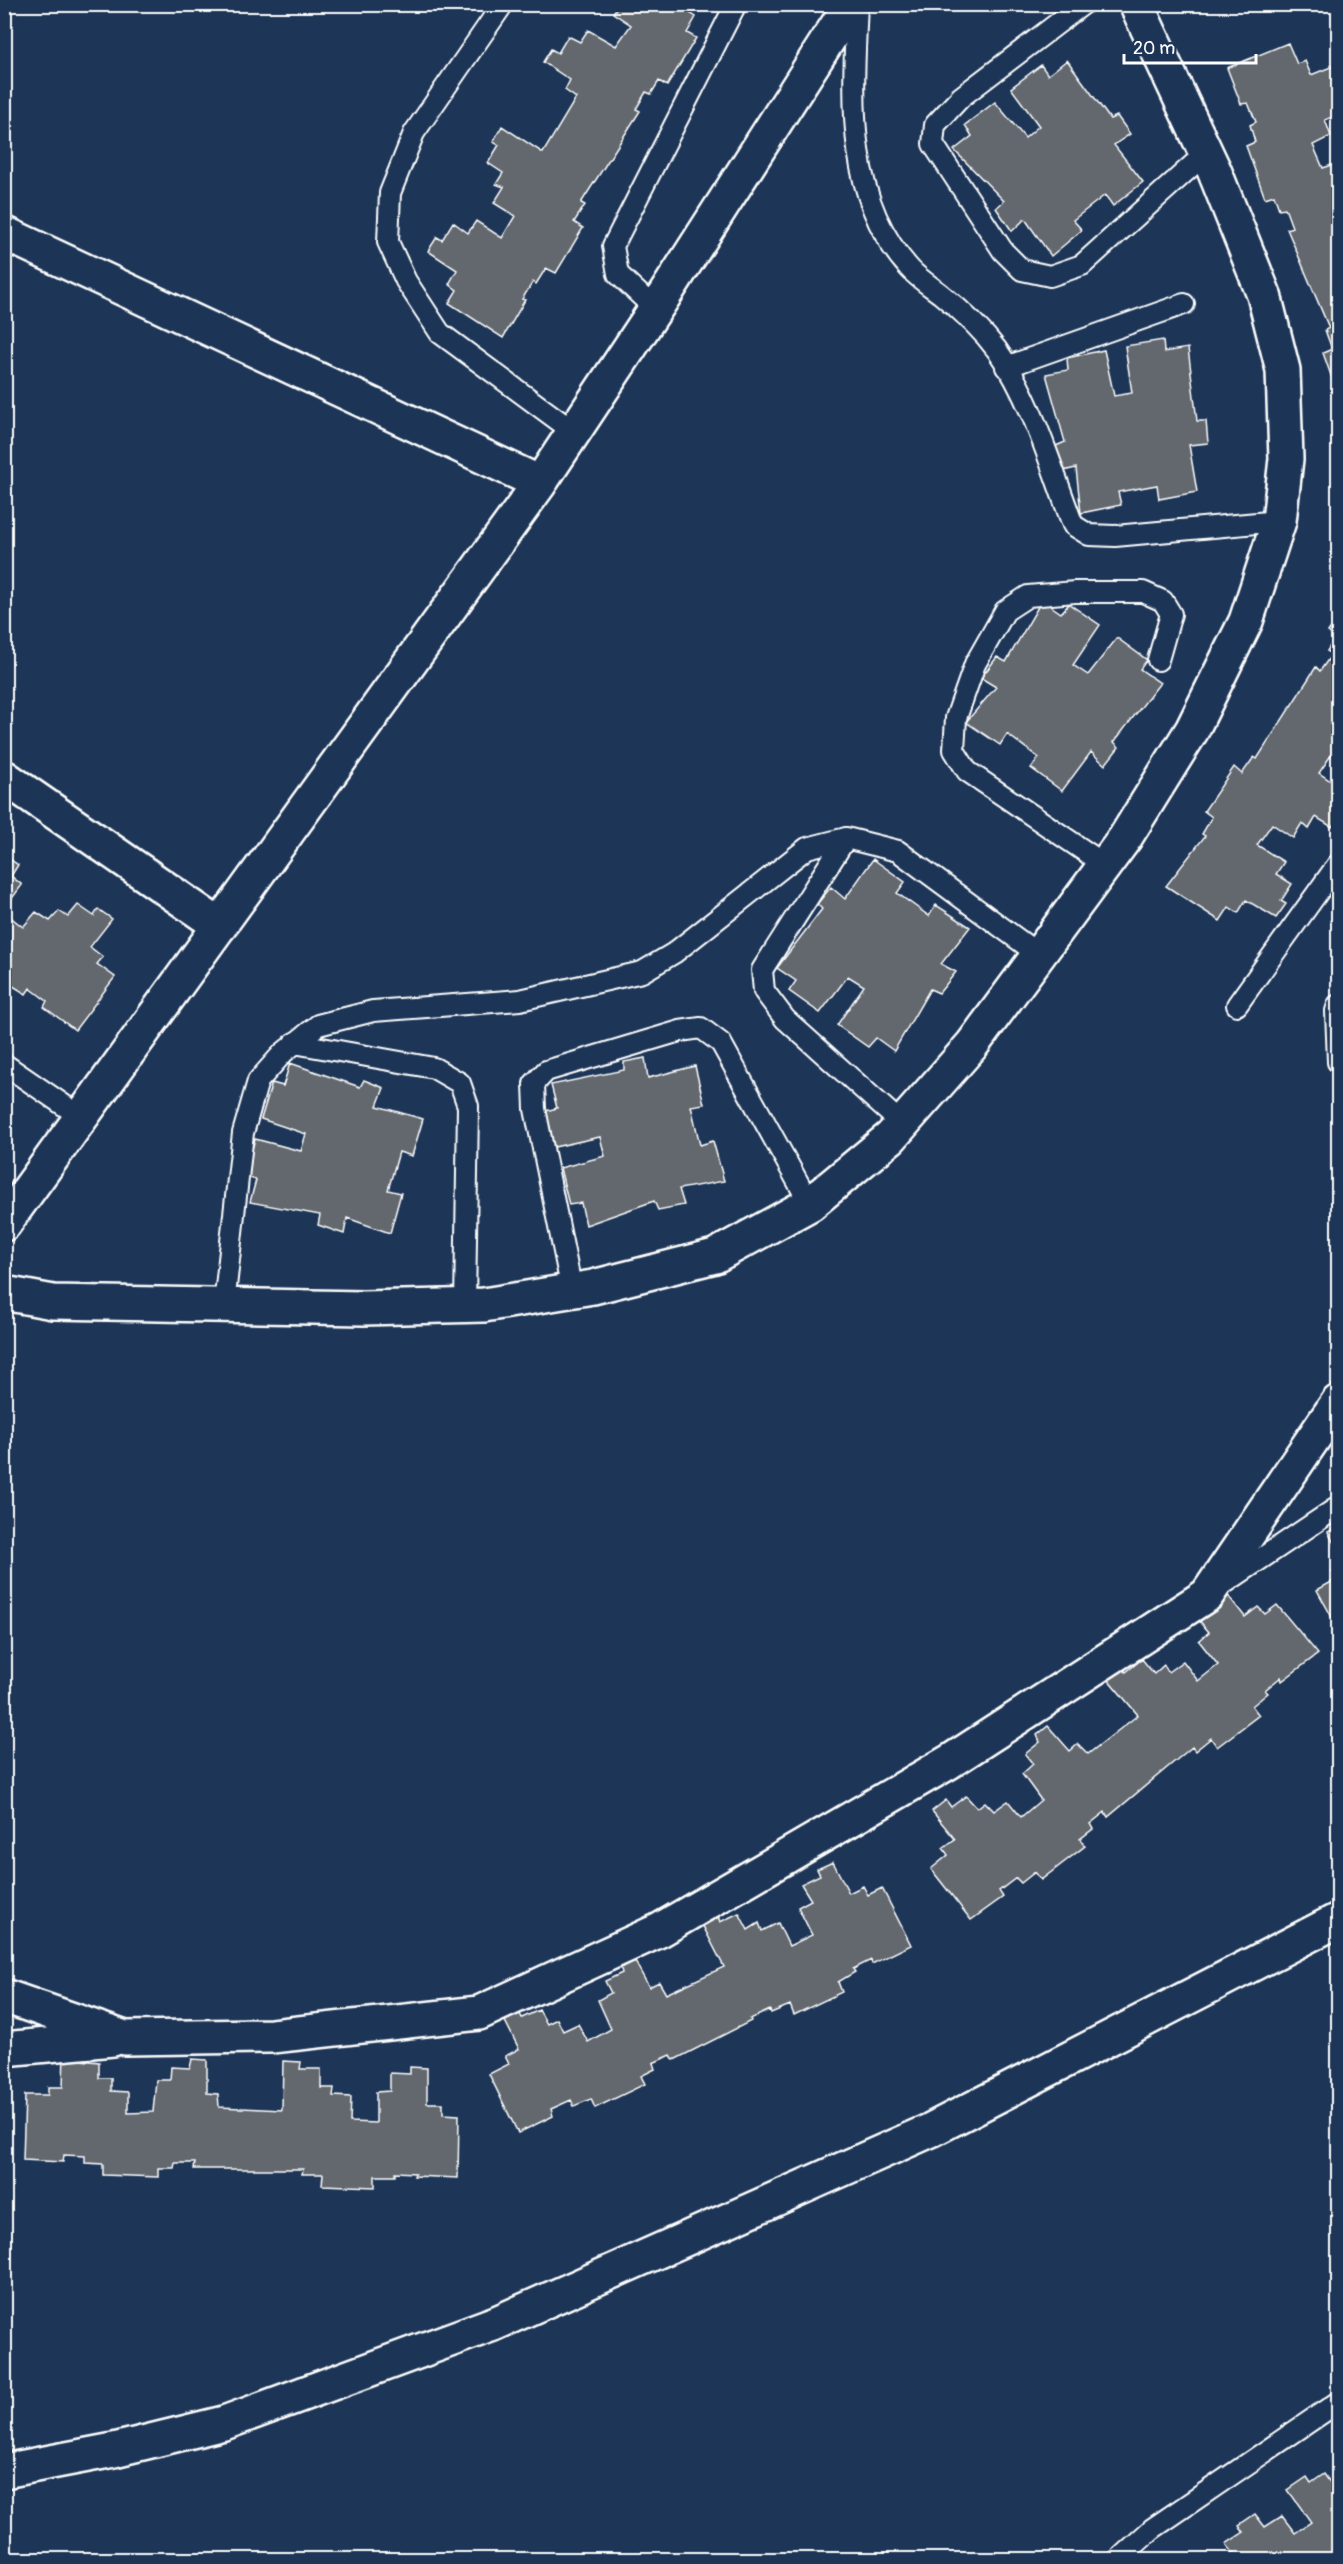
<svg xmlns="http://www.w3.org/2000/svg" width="1343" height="2564" font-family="Pangolin,sans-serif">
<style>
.building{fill:#62676d;stroke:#fff;stroke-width:1.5}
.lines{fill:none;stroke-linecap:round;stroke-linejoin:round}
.service-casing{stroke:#fff;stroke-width:24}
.minor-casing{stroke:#fff;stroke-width:38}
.tertiary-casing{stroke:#fff;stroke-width:38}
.service{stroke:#1d3557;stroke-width:20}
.minor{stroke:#1d3557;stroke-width:33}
.tertiary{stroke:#1d3557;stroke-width:33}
</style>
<rect width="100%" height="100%" fill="#1d3557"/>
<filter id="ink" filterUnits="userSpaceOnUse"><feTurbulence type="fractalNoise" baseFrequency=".0167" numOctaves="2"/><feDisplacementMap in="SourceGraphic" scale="12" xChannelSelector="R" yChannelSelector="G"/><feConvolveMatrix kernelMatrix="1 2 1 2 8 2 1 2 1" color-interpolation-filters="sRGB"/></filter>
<g filter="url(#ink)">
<path class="building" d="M 619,4 L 695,4 L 690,13 L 696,17 L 687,33 L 696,38 L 667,86 L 659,81 L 651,94 L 646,92 L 636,109 L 640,111 L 581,203 L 585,205 L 574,222 L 583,228 L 556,273 L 546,268 L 536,284 L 533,282 L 522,299 L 525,300 L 503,338 L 449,303 L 457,290 L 449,284 L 457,270 L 428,251 L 437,237 L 442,240 L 453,222 L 468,233 L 476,221 L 502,238 L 515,216 L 494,203 L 504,187 L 496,184 L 503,173 L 488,163 L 499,145 L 493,142 L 502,126 L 543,153 L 576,98 L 565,90 L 570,80 L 543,62 L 551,49 L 558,53 L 568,36 L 580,42 L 588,30 L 616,46 L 631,25 L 613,13 Z
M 1288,43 L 1297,64 L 1305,61 L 1311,75 L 1338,64 L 1338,102 L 1334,104 L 1337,115 L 1325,120 L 1331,136 L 1313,145 L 1323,168 L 1338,163 L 1338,395 L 1323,353 L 1332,349 L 1325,330 L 1329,328 L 1287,229 L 1292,227 L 1285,208 L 1279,209 L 1274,195 L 1265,198 L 1246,146 L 1255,142 L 1250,125 L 1256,122 L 1248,103 L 1241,104 L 1227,68 Z
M 1067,60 L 1110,119 L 1117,116 L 1130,134 L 1114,145 L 1143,182 L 1113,206 L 1105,195 L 1073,220 L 1082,230 L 1051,256 L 1025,219 L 1012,231 L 996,208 L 1004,201 L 954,150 L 972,136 L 965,125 L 995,102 L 1025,138 L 1039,126 L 1011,88 L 1041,65 L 1048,75 Z
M 1163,340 L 1164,352 L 1188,348 L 1197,421 L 1206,421 L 1208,443 L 1189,445 L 1197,492 L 1159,499 L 1157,485 L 1118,492 L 1121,505 L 1081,513 L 1076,468 L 1059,472 L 1056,446 L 1065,442 L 1046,374 L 1068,370 L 1067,358 L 1104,350 L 1114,396 L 1132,393 L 1125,346 Z
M 1042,600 L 1061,613 L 1069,604 L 1100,625 L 1073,665 L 1088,675 L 1117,638 L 1147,660 L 1140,669 L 1160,683 L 1114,742 L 1119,747 L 1105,765 L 1091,752 L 1062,791 L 1031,768 L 1039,758 L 1007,734 L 1000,745 L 966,722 L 996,687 L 981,678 L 997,657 L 1006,662 Z
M 1338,618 L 1338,745 L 1319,773 L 1338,786 L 1338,818 L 1332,827 L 1316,817 L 1309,829 L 1302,823 L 1293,838 L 1272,824 L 1257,845 L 1284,862 L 1276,874 L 1292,884 L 1281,901 L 1286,904 L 1276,918 L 1246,900 L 1238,913 L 1229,907 L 1220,921 L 1166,886 L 1205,836 L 1202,834 L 1212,817 L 1204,811 L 1234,767 L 1242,774 L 1254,757 L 1257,759 L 1316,667 L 1320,671 L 1332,654 L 1327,651 L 1335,638 L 1328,632 Z
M 4,855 L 18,865 L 11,876 L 22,885 L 4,909 Z
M 873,859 L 905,882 L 897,893 L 929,916 L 936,905 L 970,927 L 941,964 L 956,972 L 939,993 L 930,989 L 894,1051 L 876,1038 L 868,1047 L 837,1025 L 864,986 L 848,976 L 820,1013 L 789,991 L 796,981 L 777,968 L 822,909 L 817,904 L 831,887 L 845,899 Z
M 78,905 L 94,916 L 98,909 L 112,919 L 90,947 L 103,957 L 97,964 L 115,977 L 75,1030 L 44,1007 L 47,1001 L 30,988 L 26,994 L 10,984 L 4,991 L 4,912 L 23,927 L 36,912 L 50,921 L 59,911 L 68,917 Z
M 645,1058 L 648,1078 L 695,1066 L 704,1104 L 691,1106 L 700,1145 L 713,1141 L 724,1181 L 679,1189 L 684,1205 L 658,1210 L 654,1201 L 586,1225 L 581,1203 L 569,1205 L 560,1168 L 605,1156 L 600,1137 L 554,1147 L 546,1111 L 557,1108 L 551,1085 L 624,1070 L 624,1062 Z
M 290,1063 L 360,1087 L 364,1080 L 384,1088 L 377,1106 L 423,1119 L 412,1156 L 399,1152 L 388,1190 L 401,1193 L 390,1233 L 347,1218 L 344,1234 L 318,1225 L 320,1215 L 250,1202 L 256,1180 L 244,1176 L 255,1139 L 301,1151 L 306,1134 L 261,1119 L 272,1083 L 283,1086 Z
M 1338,1526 L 1338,1551 L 1328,1532 Z
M 1338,1567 L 1338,1628 L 1317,1590 L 1337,1579 L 1332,1571 Z
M 1223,1589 L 1245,1617 L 1258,1607 L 1265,1614 L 1277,1605 L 1318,1654 L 1282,1681 L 1281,1677 L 1265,1690 L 1268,1693 L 1252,1706 L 1259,1715 L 1217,1747 L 1211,1738 L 1195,1751 L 1192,1747 L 1108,1817 L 1105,1812 L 1090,1824 L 1093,1829 L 1080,1839 L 1085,1846 L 1041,1880 L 1035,1872 L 1021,1883 L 1016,1878 L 999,1891 L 1003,1897 L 971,1920 L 931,1869 L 948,1855 L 943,1848 L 955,1839 L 932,1811 L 946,1800 L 951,1807 L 966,1796 L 977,1808 L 985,1802 L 994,1811 L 1008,1801 L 1021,1817 L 1041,1800 L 1022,1774 L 1033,1764 L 1025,1754 L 1040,1742 L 1037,1735 L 1048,1726 L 1070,1751 L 1078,1744 L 1088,1754 L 1138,1715 L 1107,1678 L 1121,1666 L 1126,1672 L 1142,1659 L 1154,1674 L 1164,1665 L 1168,1672 L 1183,1661 L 1198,1681 L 1218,1665 L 1199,1641 L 1209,1632 L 1197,1618 Z
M 833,1862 L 849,1893 L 863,1886 L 868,1895 L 882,1888 L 911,1945 L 872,1964 L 871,1960 L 853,1969 L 855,1972 L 838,1982 L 842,1992 L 794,2015 L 790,2005 L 771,2013 L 770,2010 L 750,2019 L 751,2021 L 674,2060 L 671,2055 L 653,2063 L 655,2069 L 641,2076 L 645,2084 L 595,2108 L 591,2099 L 574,2106 L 571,2100 L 551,2109 L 553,2116 L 518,2133 L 489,2074 L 509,2064 L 505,2056 L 519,2049 L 503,2017 L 518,2010 L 522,2018 L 539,2010 L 547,2024 L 557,2019 L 563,2031 L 578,2024 L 588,2042 L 611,2029 L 598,2000 L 611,1993 L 605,1981 L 622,1973 L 620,1965 L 633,1958 L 649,1987 L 659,1982 L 666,1994 L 724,1967 L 702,1924 L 718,1916 L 720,1922 L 739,1913 L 748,1930 L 759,1923 L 762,1931 L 778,1923 L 789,1946 L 812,1935 L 798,1907 L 811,1900 L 801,1884 L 820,1875 L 817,1869 Z
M 64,2051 L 81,2052 L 80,2060 L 99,2062 L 99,2078 L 111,2078 L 111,2091 L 128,2092 L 128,2113 L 153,2112 L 156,2080 L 170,2080 L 171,2067 L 190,2068 L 192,2059 L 207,2060 L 207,2093 L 218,2094 L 219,2107 L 282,2110 L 283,2061 L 301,2062 L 300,2069 L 321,2069 L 321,2088 L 334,2088 L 333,2096 L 351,2097 L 350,2122 L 376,2123 L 376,2092 L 390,2091 L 390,2073 L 410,2074 L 410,2067 L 427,2068 L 427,2103 L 443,2103 L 443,2114 L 459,2115 L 458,2178 L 414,2176 L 415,2173 L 395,2172 L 395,2176 L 375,2176 L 375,2187 L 322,2185 L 323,2174 L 302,2174 L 303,2169 L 194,2169 L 195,2163 L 175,2163 L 174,2168 L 158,2168 L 158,2177 L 103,2175 L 103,2164 L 85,2163 L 85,2156 L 64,2155 L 63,2162 L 23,2160 L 25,2095 L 48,2095 L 48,2087 L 63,2087 Z
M 1324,2474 L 1334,2488 L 1338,2485 L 1338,2560 L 1229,2560 L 1235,2555 L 1226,2544 L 1244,2532 L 1239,2525 L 1255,2514 L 1265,2527 L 1282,2516 L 1295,2533 L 1311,2522 L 1288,2490 L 1307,2477 L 1311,2483 Z"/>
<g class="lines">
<defs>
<path id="service" d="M 503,4 L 414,133 L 390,193 L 388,242 L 406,281 L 440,333 L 574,432
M 857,4 C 853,95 844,197 910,269 C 919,279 932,287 942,295 C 962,311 982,330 997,350 C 1032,399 1052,470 1073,525 L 1089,535 L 1115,536 L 1279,521
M 1083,4 L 961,97 L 935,125 L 933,144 L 1003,251 L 1022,270 L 1050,276 L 1082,265 L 1206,153
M 655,309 L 618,274 L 613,246 L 736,4
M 1006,367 L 1184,304
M 846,838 L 762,970 L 764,991 L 785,1019 L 902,1124
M 1105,865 L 967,771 L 954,750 L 956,718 L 975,664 L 1005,611 L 1028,596 L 1075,592 L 1143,592 L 1163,601 L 1171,614 L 1158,660
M 1237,1005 L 1338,864
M 1338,1005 L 1336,1011 L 1338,1062
M 294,1043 L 434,1068 L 460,1083 L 468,1106 L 465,1306
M 4,1064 L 81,1117
M 572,1291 L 535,1109 L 534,1084 L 546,1071 L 680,1031 L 701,1028 L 721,1043 L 810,1204
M 224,1305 L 243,1133 L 258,1081 L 283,1053 L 318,1025 L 373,1011 L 520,1000 L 642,972 L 674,953 L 807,848 L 846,838 L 898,851 L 1039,955
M 1222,1585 L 1338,1507
M 1118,2560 L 1152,2529 L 1338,2402"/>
<path id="minor" d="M 4,233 L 540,483
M 4,777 L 220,926
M 4,1224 L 540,483 L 664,296 L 851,4
M 4,1293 L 53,1302 L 363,1308 L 484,1305 L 593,1287 L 715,1256 L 810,1204 L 891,1137 L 972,1045 L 1125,838 L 1192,730 L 1246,621 L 1279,521 L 1286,459 L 1283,370 L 1264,295 L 1214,170 L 1136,4
M 4,1996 L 125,2038 L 272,2036 L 479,2013 L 660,1930 L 949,1762 L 1207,1595 L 1338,1402
M 4,2049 L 113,2039"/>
<path id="tertiary" d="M 4,2471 L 114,2450 L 224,2423 L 496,2323 L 931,2130 L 1338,1920"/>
</defs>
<use href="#service" class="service-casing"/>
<use href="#minor" class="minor-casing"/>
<use href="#tertiary" class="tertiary-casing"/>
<use href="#service" class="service"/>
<use href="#minor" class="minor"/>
<use href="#tertiary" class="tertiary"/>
</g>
</g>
<rect width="1343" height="2564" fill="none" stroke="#1d3557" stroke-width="24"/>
<rect x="12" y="12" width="1319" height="2540" fill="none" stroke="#fff" stroke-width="2" filter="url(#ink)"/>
<path d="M1124 54v9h132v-9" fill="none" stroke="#ffffff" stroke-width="3"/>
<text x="1133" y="54" font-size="18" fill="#ffffff" stroke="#1d3557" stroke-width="4.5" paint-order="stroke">20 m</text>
</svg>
